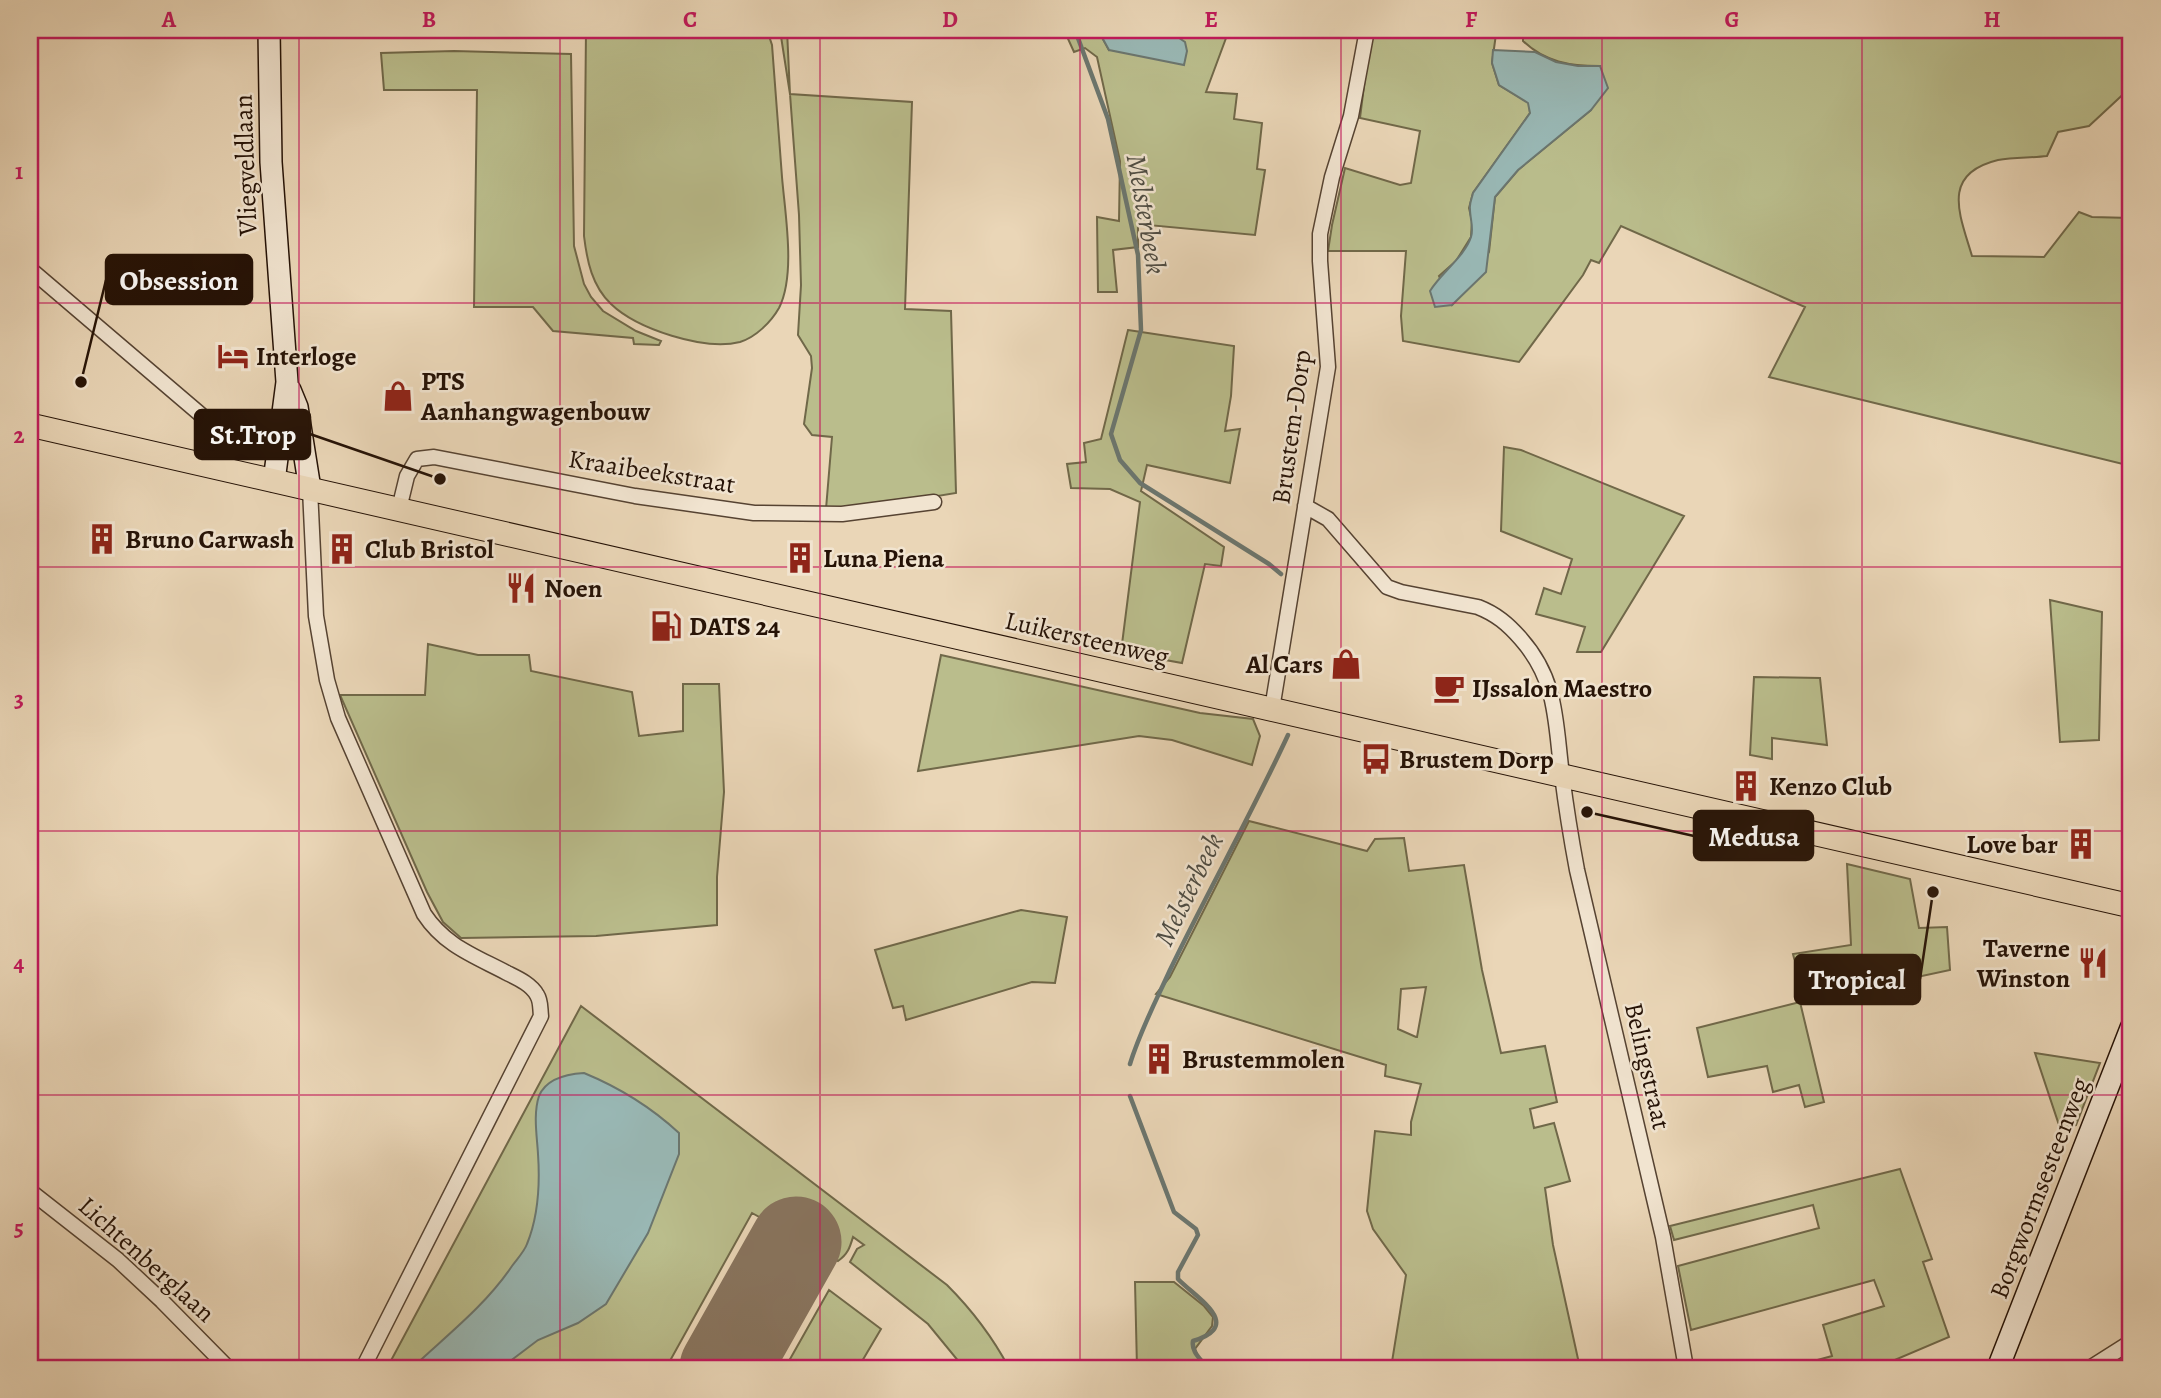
<svg xmlns="http://www.w3.org/2000/svg" width="2161" height="1398" font-family="Alegreya,serif">
<style>
.green{fill:#babd8c;stroke:#706849;stroke-width:2;fill-rule:evenodd}
.water{fill:#99b8b5;stroke:#6b766f;stroke-width:2}
.lines{fill:none;stroke-linecap:round;stroke-linejoin:round}
.stream{stroke:#6b766f;stroke-width:4.5}
.runway{stroke:#88745e;stroke-width:91}
.minor-casing{stroke:#564332;stroke-width:17}
.secondary-casing{stroke:#251206;stroke-width:24}
.primary-casing{stroke:#251206;stroke-width:25}
.minor{stroke:#f1e4d0;stroke-width:14}
.secondary{stroke:#f1e4d0;stroke-width:21}
.primary{stroke:#ead6b7;stroke-width:23}
.grid{fill:none;stroke:#c2185b;stroke-width:2;stroke-opacity:0.55}
.labels{text-anchor:middle;stroke-width:5;stroke-linejoin:round;paint-order:stroke}
.street-label{font-size:26px;fill:#251206;stroke:#f1e4d0}
.poi-label{font-size:26px;font-weight:bold;fill:#251206;stroke:#f1e4d0;text-anchor:start}
.water-label{font-size:28px;font-style:italic;fill:#4e4c43;stroke:#f1e4d0}
.leader{fill:none;stroke:#251206;stroke-width:2.5}
.callout-dot{fill:#251206;stroke:#f1e4d0;stroke-width:2.5}
.callout{fill:#251206;stroke:#251206;stroke-width:2.5}
.callout-label{font-size:28px;text-anchor:middle;font-weight:bold;fill:#fff}
.neatline{fill:none;stroke:#c2185b;stroke-width:2.5}
.grid-label{font-size:23px;text-anchor:middle;font-weight:bold;fill:#c2185b}
</style>
<rect width="100%" height="100%" fill="#ead6b7"/>
<filter id="stains"><feTurbulence type="fractalNoise" baseFrequency=".00286" numOctaves="4"/><feColorMatrix values="0 0 0 0 .2 0 0 0 0 .09 0 0 0 0 .02 0 0 0 .5 -.17"/></filter>
<radialGradient id="worn" r=".72"><stop offset=".6" stop-color="#630" stop-opacity="0"/><stop offset="1" stop-color="#630" stop-opacity=".3"/></radialGradient>
<path class="green" d="M 586,30 L 767,30 L 772,45 C 775,89 779,133 782,177 C 785,214 796,274 779,308 C 771,322 756,337 740,342 C 704,351 637,329 611,304 C 592,286 587,261 584,236 Z
M 780,30 L 787,30 L 790,94 L 912,102 L 905,309 L 951,311 L 956,493 L 871,507 L 826,509 L 832,437 L 812,435 L 804,424 L 812,368 L 811,356 L 798,335 L 801,285 L 799,215 L 790,94 Z
M 1064,30 L 1098,30 L 1109,50 L 1178,36 L 1153,30 L 1229,30 L 1206,92 L 1237,94 L 1234,119 L 1262,123 L 1257,169 L 1265,170 L 1255,235 L 1138,224 L 1138,247 L 1113,250 L 1117,292 L 1098,292 L 1097,217 L 1119,221 L 1120,161 L 1097,57 L 1085,48 L 1074,52 Z
M 1371,30 L 1495,30 L 1496,34 L 1492,63 L 1499,85 L 1529,103 L 1530,113 L 1473,193 L 1469,208 L 1472,221 L 1471,237 L 1456,261 L 1439,276 L 1452,305 L 1464,291 L 1489,252 L 1495,197 L 1518,170 L 1591,110 L 1600,66 C 1570,66 1545,62 1523,41 L 1523,30 L 2131,30 L 2131,87 L 2089,126 L 2058,132 L 2047,156 C 2031,158 2014,157 1998,160 C 1940,174 1960,215 1972,256 L 2044,257 L 2079,212 L 2092,217 L 2131,218 L 2131,466 L 1769,377 L 1805,307 L 1621,226 L 1599,263 L 1591,260 L 1583,275 L 1519,362 L 1403,341 L 1401,316 L 1406,251 L 1328,251 L 1332,225 L 1345,168 L 1400,185 L 1411,183 L 1420,131 L 1360,118 Z
M 454,51 L 571,54 L 574,246 L 584,284 L 591,297 L 603,311 L 636,331 L 661,341 L 659,345 L 634,344 L 633,338 L 553,331 L 533,307 L 474,307 L 477,90 L 384,90 L 381,53 Z
M 1128,330 L 1234,346 L 1231,396 L 1225,431 L 1240,429 L 1230,483 L 1147,465 L 1141,491 L 1224,547 L 1221,566 L 1205,564 L 1182,663 L 1121,652 L 1140,502 L 1110,489 L 1071,488 L 1067,464 L 1086,462 L 1084,443 L 1101,439 Z
M 1504,447 L 1521,450 L 1684,516 L 1601,652 L 1577,652 L 1585,627 L 1536,614 L 1544,588 L 1561,594 L 1572,559 L 1501,531 Z
M 2050,600 L 2102,612 L 2099,740 L 2060,742 Z
M 428,644 L 478,655 L 529,655 L 531,671 L 632,692 L 639,736 L 683,731 L 683,684 L 719,684 L 724,792 L 717,877 L 717,925 L 596,936 L 461,938 L 443,922 L 427,892 L 340,695 L 425,695 Z
M 941,655 L 1200,713 L 1253,719 L 1260,736 L 1252,765 L 1172,740 L 1139,736 L 918,771 Z
M 1754,677 L 1820,678 L 1827,745 L 1772,738 L 1772,759 L 1750,755 Z
M 1249,821 L 1367,851 L 1375,839 L 1404,838 L 1409,871 L 1464,865 L 1482,970 L 1501,1053 L 1545,1046 L 1557,1102 L 1530,1109 L 1534,1128 L 1554,1123 L 1570,1181 L 1545,1188 L 1553,1245 L 1580,1368 L 1391,1368 L 1406,1275 L 1373,1229 L 1367,1211 L 1375,1131 L 1411,1135 L 1411,1122 L 1421,1084 L 1385,1076 L 1386,1065 L 1156,994 L 1170,977 ZM 1426,987 L 1417,1037 L 1416,1037 L 1398,1029 L 1401,989 Z
M 1847,864 L 1910,879 L 1919,928 L 1947,927 L 1950,970 L 1805,1001 L 1793,954 L 1851,945 Z
M 1021,910 L 1067,917 L 1055,983 L 1032,982 L 906,1020 L 903,1006 L 893,1008 L 875,950 Z
M 1800,1002 L 1824,1102 L 1805,1107 L 1799,1085 L 1773,1092 L 1767,1066 L 1708,1077 L 1697,1028 Z
M 581,1006 L 947,1285 C 973,1311 992,1336 1009,1368 L 964,1368 L 928,1324 L 850,1262 L 857,1249 L 864,1245 L 853,1237 C 850,1247 848,1254 838,1261 L 752,1213 L 666,1368 L 387,1368 Z
M 2035,1053 L 2100,1063 L 2076,1125 L 2060,1128 Z
M 1900,1169 L 1932,1259 L 1923,1262 L 1949,1337 L 1876,1368 L 1788,1368 L 1832,1356 L 1823,1325 L 1884,1306 L 1874,1280 L 1691,1330 L 1678,1266 L 1819,1228 L 1813,1205 L 1674,1240 L 1670,1226 Z
M 1135,1282 L 1174,1282 L 1204,1306 L 1213,1317 L 1212,1326 L 1195,1349 L 1203,1368 L 1137,1368 Z
M 829,1290 L 881,1329 L 858,1368 L 785,1368 Z"/>
<path class="water" d="M 1098,30 C 1126,30 1162,24 1185,42 L 1187,51 L 1184,65 L 1109,50 Z
M 1493,50 L 1535,52 L 1556,62 L 1578,66 L 1600,66 L 1608,88 L 1591,110 L 1518,170 L 1495,197 L 1486,272 L 1452,305 L 1435,307 L 1430,291 C 1441,273 1465,256 1471,237 C 1474,228 1470,219 1470,209 C 1469,204 1472,198 1473,193 L 1530,113 L 1528,103 L 1499,85 L 1492,63 Z
M 584,1073 C 618,1087 652,1108 679,1133 L 679,1154 L 648,1233 L 606,1304 L 578,1323 L 538,1340 L 501,1368 L 412,1368 C 447,1335 485,1306 512,1266 C 517,1259 524,1252 527,1244 C 538,1217 540,1183 538,1154 C 537,1136 533,1114 539,1096 C 546,1079 567,1074 584,1073 Z"/>
<g class="lines">
<path class="stream" d="M 1075,30 L 1108,119 L 1138,255 L 1141,330 L 1111,434 L 1120,460 L 1140,483 L 1269,564 L 1281,574
M 1130,1064 C 1140,1031 1156,1001 1170,970 C 1208,891 1251,815 1288,735
M 1130,1096 L 1174,1212 L 1196,1229 L 1198,1235 L 1178,1272 L 1178,1279 C 1196,1298 1245,1325 1193,1341 C 1191,1352 1201,1359 1207,1368"/>
<path class="runway" d="M 725,1368 L 796,1242"/>
<defs>
<path id="minor" d="M 30,269 L 200,414 C 218,436 213,439 205,466
M 310,489 L 316,616 L 327,680 L 338,718 L 424,914 C 445,946 475,956 507,973 C 517,978 531,984 537,995 C 541,1001 540,1008 541,1016 L 363,1368
M 1305,506 L 1328,519 L 1387,587 L 1401,592 L 1478,607 C 1496,614 1508,624 1521,639 C 1558,681 1555,722 1562,775 C 1566,807 1571,838 1577,870 L 1663,1237 L 1686,1368
M 399,509 L 407,476 L 417,459 L 434,457 L 635,496 L 754,513 L 842,514 L 934,502
M 1272,709 L 1328,367 L 1320,261 L 1320,234 L 1332,177 L 1351,116 L 1367,30
M 30,1191 L 118,1260 L 162,1301 L 228,1368
M 2090,1368 L 2131,1342"/>
<path id="secondary" d="M 269,30 L 271,162 L 287,382 L 274,481
M 290,390 L 297,407 L 310,489
M 1998,1368 L 2131,1028"/>
<path id="primary" d="M 30,425 L 2131,906"/>
</defs>
<use href="#minor" class="minor-casing"/>
<use href="#secondary" class="secondary-casing"/>
<use href="#primary" class="primary-casing"/>
<use href="#minor" class="minor"/>
<use href="#secondary" class="secondary"/>
<use href="#primary" class="primary"/>
</g>
<path class="grid" d="M 299,30 L 299,1368M 560,30 L 560,1368M 820,30 L 820,1368M 1080,30 L 1080,1368M 1341,30 L 1341,1368M 1602,30 L 1602,1368M 1862,30 L 1862,1368M 30,303 L 2131,303M 30,567 L 2131,567M 30,831 L 2131,831M 30,1095 L 2131,1095"/>
<defs>
<symbol id="hotel-bare" viewBox="-9 -9 18 18"><path d="M-6-4.5h1.5V1H6V5H4.5V3h-9V5H-6ZM-4 0a1.8 1.8 0 1 1 3.6 0ZM.5 0V-2.5h3Q6-2.5 6 0Z" fill="#8f2418" stroke="#f1e4d0" stroke-width="2.5" paint-order="stroke"/></symbol>
<symbol id="shop-bare" viewBox="-9 -9 18 18"><path d="M-5-2.5h2.3a2.7 3.5 0 0 1 5.4 0H5L5.5 6h-11ZM-1.5-2.5h3a1.5 2.3 0 0 0-3 0Z" fill="#8f2418" stroke="#f1e4d0" stroke-width="2.5" paint-order="stroke"/></symbol>
<symbol id="building-bare" viewBox="-9 -9 18 18"><path d="M-4-6H4V6H1V3H-1V6H-4ZM-2.5-4.3h1.7v1.8h-1.7ZM.8-4.3h1.7v1.8H.8ZM-2.5-1h1.7V.8h-1.7ZM.8-1h1.7V.8H.8Z" fill="#8f2418" stroke="#f1e4d0" stroke-width="2.5" paint-order="stroke"/></symbol>
<symbol id="restaurant-bare" viewBox="-9 -9 18 18"><path d="M-5-6h1v4h1v-4h1v4h1v-4h1v5L-1.5 .5V6h-2V.5L-5-1ZM5-6V6H3V1.5H1.5Q1.5-4 5-6Z" fill="#8f2418" stroke="#f1e4d0" stroke-width="2.5" paint-order="stroke"/></symbol>
<symbol id="fuel-bare" viewBox="-9 -9 18 18"><path d="M-5.5-6h7V0h2V4h1.3V-2.5L3-4.5l.8-.8L6-3V5H2.5V1h-1V6h-7ZM-4.2-4.7v3.2H.2V-4.7Z" fill="#8f2418" stroke="#f1e4d0" stroke-width="2.5" paint-order="stroke"/></symbol>
<symbol id="cafe-bare" viewBox="-9 -9 18 18"><path d="M-5.5-4.5H6V0H3Q3 3.5 0 3.5H-2.5Q-5.5 3.5-5.5 0ZM3-3.2v2h1.7v-2ZM-6 4.5H4V6H-6Z" fill="#8f2418" stroke="#f1e4d0" stroke-width="2.5" paint-order="stroke"/></symbol>
<symbol id="bus-bare" viewBox="-9 -9 18 18"><path d="M-5-6H5V4H4V6H2V4H-2V6H-4V4H-5ZM-3.5-4V0h7V-4ZM-3.5 1.2v1.5H-2V1.2ZM2 1.2v1.5H3.5V1.2Z" fill="#8f2418" stroke="#f1e4d0" stroke-width="2.5" paint-order="stroke"/></symbol>
</defs>
<g fill-rule="evenodd">
<use href="#hotel-bare" x="211" y="334" width="44" height="44"/>
<use href="#shop-bare" x="376" y="374" width="44" height="44"/>
<use href="#building-bare" x="80" y="517" width="44" height="44"/>
<use href="#building-bare" x="320" y="527" width="44" height="44"/>
<use href="#building-bare" x="778" y="536" width="44" height="44"/>
<use href="#restaurant-bare" x="499" y="566" width="44" height="44"/>
<use href="#fuel-bare" x="644" y="604" width="44" height="44"/>
<use href="#shop-bare" x="1324" y="642" width="44" height="44"/>
<use href="#cafe-bare" x="1427" y="666" width="44" height="44"/>
<use href="#bus-bare" x="1354" y="737" width="44" height="44"/>
<use href="#building-bare" x="1724" y="764" width="44" height="44"/>
<use href="#building-bare" x="2059" y="822" width="44" height="44"/>
<use href="#restaurant-bare" x="2071" y="941" width="44" height="44"/>
<use href="#building-bare" x="1137" y="1037" width="44" height="44"/>
</g>
<g class="labels">
<g class="street-label">
<text transform="translate(245 165) rotate(-92)" y="9">Vliegveldlaan</text>
<text transform="translate(1291 427) rotate(-82)" y="9">Brustem-Dorp</text>
<text transform="translate(652 471) rotate(9)" y="9">Kraaibeekstraat</text>
<text transform="translate(1087 638) rotate(13)" y="9">Luikersteenweg</text>
<text transform="translate(1648 1066) rotate(77)" y="9">Belingstraat</text>
<text transform="translate(2039 1188) rotate(-69)" y="9">Borgwormsesteenweg</text>
<text transform="translate(147 1259) rotate(42)" y="9">Lichtenberglaan</text>
</g>
<g class="poi-label">
<text x="256" y="365">Interloge</text>
<text x="421" y="390">PTS<tspan x="421" dy="30">Aanhangwagenbouw</tspan></text>
<text x="125" y="548">Bruno Carwash</text>
<text x="365" y="558">Club Bristol</text>
<text x="823" y="567">Luna Piena</text>
<text x="544" y="597">Noen</text>
<text x="689" y="635">DATS 24</text>
<text x="1323" y="673" text-anchor="end">Al Cars</text>
<text x="1472" y="697">IJssalon Maestro</text>
<text x="1399" y="768">Brustem Dorp</text>
<text x="1769" y="795">Kenzo Club</text>
<text x="2058" y="853" text-anchor="end">Love bar</text>
<text x="2070" y="957" text-anchor="end">Taverne<tspan x="2070" dy="30">Winston</tspan></text>
<text x="1182" y="1068">Brustemmolen</text>
</g>
<g class="water-label">
<text transform="translate(1147 214) rotate(80)" y="10">Melsterbeek</text>
<text transform="translate(1188 889) rotate(-64)" y="10">Melsterbeek</text>
</g>
</g>
<path class="leader" d="M81 382L106 280M440 479L310 434M1587 812L1694 836M1933 892L1920 979"/>
<g class="callout-dot">
<circle cx="81" cy="382" r="7"/>
<circle cx="440" cy="479" r="7"/>
<circle cx="1587" cy="812" r="7"/>
<circle cx="1933" cy="892" r="7"/>
</g>
<g class="callout">
<rect x="106" y="255" width="146" height="49" rx="7"/>
<rect x="195" y="410" width="115" height="49" rx="7"/>
<rect x="1694" y="811" width="119" height="49" rx="7"/>
<rect x="1795" y="955" width="125" height="49" rx="7"/>
</g>
<g class="callout-label">
<text x="179" y="290">Obsession</text>
<text x="253" y="444">St.Trop</text>
<text x="1754" y="846">Medusa</text>
<text x="1857" y="989">Tropical</text>
</g>
<rect width="2161" height="1398" fill="none" stroke="#ead6b7" stroke-width="77"/>
<rect x="38" y="38" width="2084" height="1322" class="neatline"/>
<g class="grid-label">
<text x="169" y="27">A</text>
<text x="429" y="27">B</text>
<text x="690" y="27">C</text>
<text x="950" y="27">D</text>
<text x="1211" y="27">E</text>
<text x="1471" y="27">F</text>
<text x="1732" y="27">G</text>
<text x="1992" y="27">H</text>
<text x="19" y="179">1</text>
<text x="19" y="443">2</text>
<text x="19" y="707">3</text>
<text x="19" y="971">4</text>
<text x="19" y="1235">5</text>
</g>
<rect width="100%" height="100%" filter="url(#stains)"/>
<rect width="100%" height="100%" fill="url(#worn)"/>
</svg>
